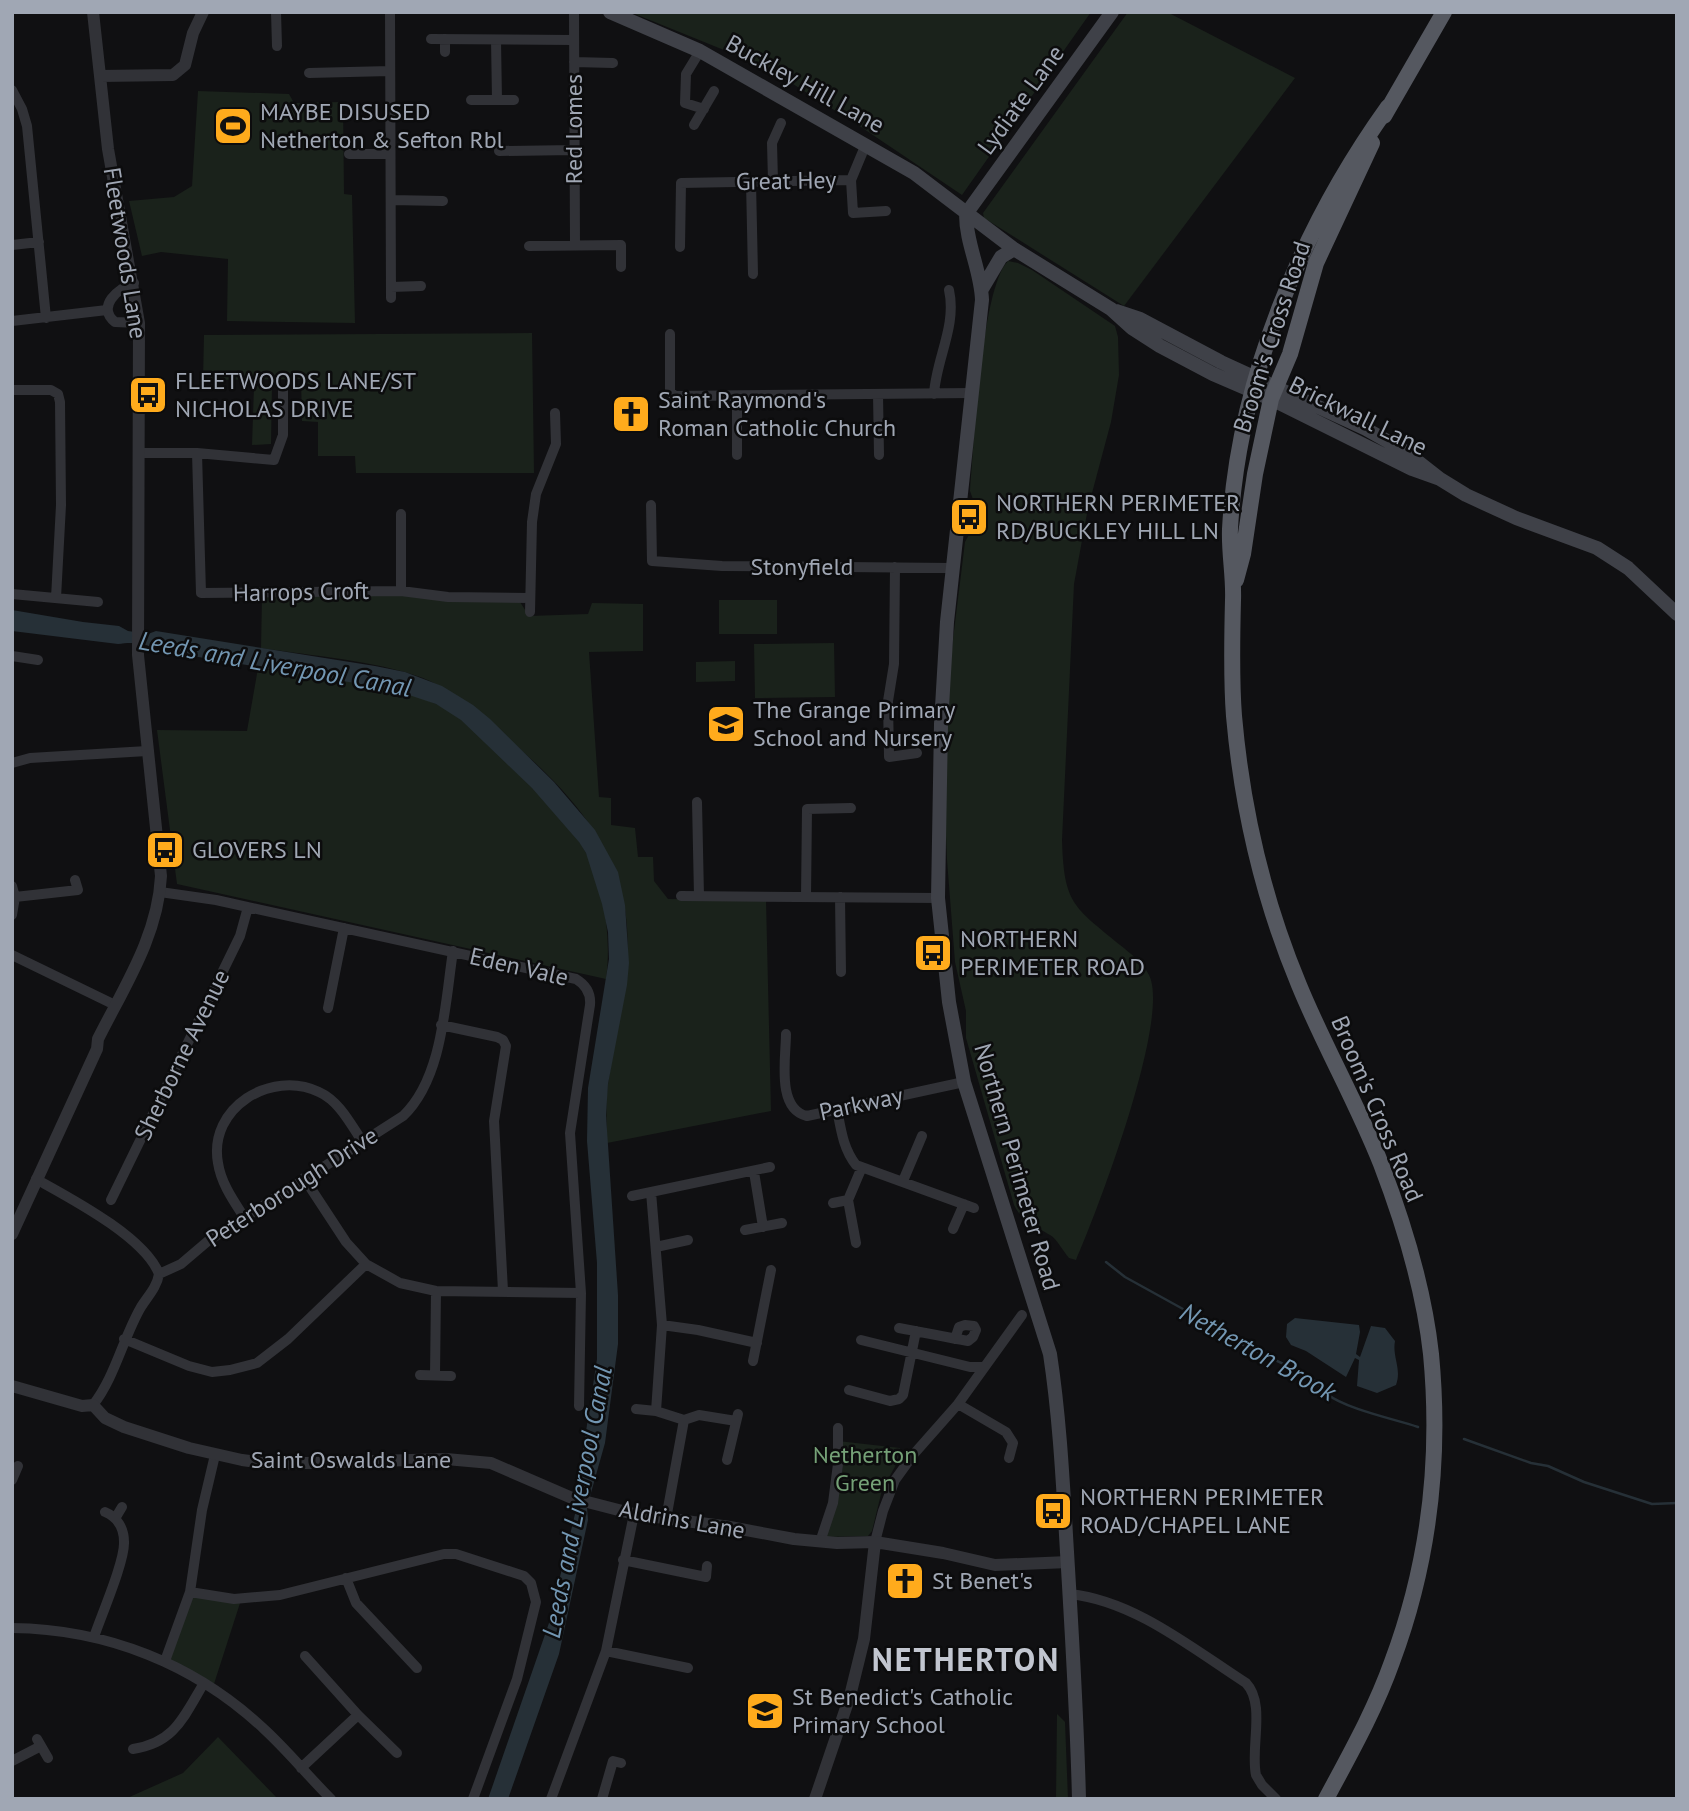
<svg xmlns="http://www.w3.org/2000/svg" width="1689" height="1811" font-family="'PT Sans',sans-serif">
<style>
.green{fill:#1a221b}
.water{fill:#263037}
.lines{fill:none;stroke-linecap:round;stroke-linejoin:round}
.stream{stroke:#263037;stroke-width:2.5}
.minor{stroke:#313237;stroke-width:10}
.tertiary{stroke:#313237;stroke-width:12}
.secondary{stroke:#3f4148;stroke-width:14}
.trunk{stroke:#555860;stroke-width:16}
.labels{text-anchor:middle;stroke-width:5;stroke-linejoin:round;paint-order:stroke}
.street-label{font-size:24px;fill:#a0a7b4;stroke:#0c0c0d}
.poi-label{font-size:24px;fill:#a0a7b4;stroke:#0c0c0d;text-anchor:start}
.park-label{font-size:24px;fill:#75a177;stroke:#0c0c0d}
.water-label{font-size:26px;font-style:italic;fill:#7397b3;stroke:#0c0c0d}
.district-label{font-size:32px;font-weight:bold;letter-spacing:2px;fill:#c2c6d0;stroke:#0c0c0d}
</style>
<rect width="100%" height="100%" fill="#101012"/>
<path class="green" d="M 630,12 L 1091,12 L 962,195 L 861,127 L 766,67 Z
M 1128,12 L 1167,12 L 1295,78 L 1124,306 L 984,218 L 983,213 Z
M 198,91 L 289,94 L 294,103 L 343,102 L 344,194 L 352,195 L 355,323 L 227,321 L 228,259 L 161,252 L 142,256 L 129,201 L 174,197 L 192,186 Z
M 1008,261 L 1018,263 L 1032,270 L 1115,326 L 1118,337 L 1119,375 L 1111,422 L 1088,508 L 1074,584 L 1062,840 C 1064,904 1073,906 1120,945 C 1130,953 1143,963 1149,975 C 1171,1018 1097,1212 1076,1260 L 1069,1258 C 1063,1251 1057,1239 1050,1235 C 1034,1225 1023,1223 1014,1205 L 966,1038 L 966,1011 L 955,962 L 947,860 L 944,790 L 946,714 L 953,639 L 965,542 L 976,521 L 975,505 L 970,491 C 974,447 981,288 1008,261 Z
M 532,333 L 534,473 L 356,473 L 355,456 L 318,456 L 318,422 L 302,421 L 301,379 L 203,380 L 204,335 Z
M 272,385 L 271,444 L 252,445 L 254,386 Z
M 402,594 L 520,602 L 529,616 L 588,614 L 592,603 L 643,604 L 643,651 L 589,652 L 599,797 L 611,798 L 611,825 L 635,828 L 638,857 L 653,857 L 654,881 L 668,899 L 766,900 L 771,1111 L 607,1143 C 607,1123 605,1104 608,1084 C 616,1029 631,984 627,927 C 622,837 550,772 484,719 C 464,704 446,687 423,678 C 373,660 313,656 261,648 L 262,597 Z
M 719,600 L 777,600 L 777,634 L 719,634 Z
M 834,643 L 835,697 L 755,698 L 754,644 Z
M 735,661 L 735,681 L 696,682 L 696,662 Z
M 258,668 C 317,676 381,680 436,704 C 463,716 485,741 506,762 C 531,786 558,812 578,840 C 604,876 612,937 606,979 L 177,884 L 157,730 L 247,731 Z
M 838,1441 L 900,1448 L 902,1454 L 882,1490 L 872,1531 L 868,1536 L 826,1537 Z
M 191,1595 L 241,1600 L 213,1687 L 167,1660 Z
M 1057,1714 L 1065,1722 L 1068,1799 L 1056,1799 Z
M 218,1737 L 278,1799 L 125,1799 L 183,1773 Z"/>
<path class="water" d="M 12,610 L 83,622 L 119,626 L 128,631 L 148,634 L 156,631 L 375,666 L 405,672 L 442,686 L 473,705 L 490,719 L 554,782 L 595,830 L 618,872 L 625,905 L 629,963 L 627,985 L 608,1084 L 606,1115 L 618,1295 L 618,1344 L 605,1443 L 587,1507 L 588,1520 L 559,1654 L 508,1799 L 488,1799 L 549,1623 L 575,1514 L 580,1508 L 583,1489 L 578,1484 L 597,1359 L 597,1263 L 587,1141 L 588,1088 L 609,959 L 608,932 L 602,904 L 586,853 L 579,842 L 532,788 L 461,720 L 436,704 L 391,689 L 156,650 C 146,642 130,642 118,644 L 12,631 Z
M 1295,1318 L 1359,1325 L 1360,1332 L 1356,1354 L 1360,1357 L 1371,1326 L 1385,1328 L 1395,1341 C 1392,1357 1402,1369 1396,1385 L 1377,1393 L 1357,1386 L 1359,1360 L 1355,1358 L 1346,1377 L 1306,1351 L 1291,1345 L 1286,1337 L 1287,1324 Z"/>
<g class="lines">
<path class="stream" d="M 1106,1262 L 1125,1277 L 1212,1325 L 1220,1334 L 1307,1375 C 1316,1380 1320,1387 1327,1394 C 1346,1409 1394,1419 1418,1427
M 1464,1439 L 1531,1463 L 1548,1466 L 1584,1482 L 1652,1504 L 1677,1503"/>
<path class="minor" d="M 276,12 L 277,46
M 390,12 L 391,298
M 574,12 L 575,245
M 431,39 L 573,40
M 496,40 L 497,100
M 700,51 L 686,74 L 685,103 L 704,109
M 445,52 L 445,39
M 574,62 L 613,63
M 309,73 L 390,71
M 12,90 L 22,109 L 27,126 L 46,318
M 471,100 L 514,100
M 694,125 L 714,91
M 499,151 L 574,150
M 349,154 L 390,154
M 851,180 L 853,213 L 886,211
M 773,181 L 772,143 L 781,123
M 751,182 L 753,274
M 391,200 L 443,201
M 12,245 L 39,242
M 529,246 L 621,245 L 621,267
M 680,247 L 681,183 L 851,180 L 866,144
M 134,283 C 118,288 96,307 115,322 L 139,323
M 391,287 L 421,286
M 12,321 L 107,310
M 670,334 L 670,392 L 675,396 L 972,393
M 12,390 L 51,390 L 58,394 L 60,402 L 61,505 L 56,598
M 878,394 L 879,455
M 934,394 C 936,359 957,326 949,290
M 737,396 L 737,455
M 138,453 L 197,453 L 274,460 L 283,435 L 283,390
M 197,453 L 201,593 L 401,591 L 448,597 L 529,598
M 651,505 L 652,561 L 722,566 L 952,568
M 401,514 L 401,591
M 895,567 L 894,664 L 888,701 L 889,757 L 917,753
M 12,594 L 98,602
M 530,612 L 532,522 L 536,494 L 556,444 L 555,413
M 12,656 L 38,660
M 12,763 L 30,758 L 147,751
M 697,802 L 699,896
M 12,886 L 15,897 L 12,915
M 160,892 L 216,900 L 576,979 C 586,985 591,994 590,1005 L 570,1133 L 581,1293 L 579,1406
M 681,896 L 938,898
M 15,897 L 78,890 L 75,880
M 806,897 L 807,809 L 851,808
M 840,897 L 841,972
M 12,955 L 115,1005
M 328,1008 L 344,928
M 441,1025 L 497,1037 L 503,1040 L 506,1046 L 494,1121 L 503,1291
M 786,1034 C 786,1057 776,1109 807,1116 L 964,1082
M 837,1109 C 841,1130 843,1148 856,1165 L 974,1208
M 754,1172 L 763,1227
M 304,1178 L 346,1242 L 366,1264 L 400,1283 L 436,1291 L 581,1293
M 36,1179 C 70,1198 145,1237 159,1274
M 903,1181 L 922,1136
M 651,1192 L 662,1325 L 656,1411
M 632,1196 L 770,1167
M 111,1200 L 240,936 L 248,907
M 833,1203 L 848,1200
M 244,1217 C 233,1200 221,1183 218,1163 C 208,1108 271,1069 319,1092 C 339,1101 350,1123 362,1141
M 953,1229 L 964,1204
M 745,1230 L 782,1223
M 856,1243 L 848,1200 L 862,1167
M 656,1247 L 688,1240
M 159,1274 L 181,1264 L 208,1241 L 403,1116 C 443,1078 445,1003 453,951
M 662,1325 L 698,1330 L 757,1343
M 899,1328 C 922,1332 945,1337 968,1341 L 973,1337 L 976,1330 L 974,1326 L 965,1325 L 959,1327 L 955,1339
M 124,1339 L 189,1366 L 212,1372 L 230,1370 L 257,1363 L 288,1339 L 366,1264
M 861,1340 L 970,1367 L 984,1367
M 753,1361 L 771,1270
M 420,1375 L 451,1376
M 435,1375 L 436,1291
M 849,1390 L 890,1401 L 899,1399 L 903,1395 L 916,1331
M 958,1404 L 1006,1432 L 1013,1443 L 1009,1458
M 93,1405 C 115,1377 123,1338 141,1307 C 148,1296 157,1287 159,1274
M 636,1409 L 656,1411 L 684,1420 L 699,1415 L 736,1421
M 727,1460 L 738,1414
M 12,1480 L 18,1466
M 116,1517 L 122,1507
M 666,1519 L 684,1420
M 820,1542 L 833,1503 L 838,1464 L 838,1428
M 875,1542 L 883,1511 L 895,1480 L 913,1455 L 958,1404 L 1022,1315
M 623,1560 L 706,1577 L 707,1566
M 346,1578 L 356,1603 L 417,1668
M 190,1592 L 234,1599 L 280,1595 L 444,1554 L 456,1554 L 524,1576 L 531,1583 L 536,1602 L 517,1679 L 473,1799
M 1070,1594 C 1135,1601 1193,1649 1246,1683 C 1266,1704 1250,1748 1256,1775 L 1262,1785 L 1276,1799
M 12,1628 C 106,1629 195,1664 264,1729 C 288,1751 308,1776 331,1799
M 94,1637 C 101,1616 125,1561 124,1542 C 124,1528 117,1517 105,1512
M 606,1651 L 688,1668
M 305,1656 L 358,1715 L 397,1753
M 165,1661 L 190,1592 L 202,1510 L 215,1455
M 37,1739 L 48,1758
M 133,1749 C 175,1743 184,1716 204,1683
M 12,1761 L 41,1746
M 301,1768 L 358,1715
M 551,1799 L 606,1651 L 634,1514
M 602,1799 L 613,1761 L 621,1763"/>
<path class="tertiary" d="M 100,76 L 173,75 L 185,65 L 193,33 L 203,12
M 12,1234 L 97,1049 L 98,1039 C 124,987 158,936 161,876 L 138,655 L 139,323 L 108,149 L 93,12
M 12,1386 L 82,1406 L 93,1405 L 105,1418 L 124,1427 L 189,1448 L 242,1460 L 271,1464 L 446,1459 L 491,1463 L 572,1498 L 634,1514 L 730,1527 L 794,1539 L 837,1543 L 875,1542 L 943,1553 L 995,1565 L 1068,1562
M 815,1799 L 850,1696 L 864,1639 L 875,1542"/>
<path class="secondary" d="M 610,12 L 700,51 L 914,173 L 1014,249 L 1111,309 L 1132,328 L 1160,346 L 1213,374 L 1271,399 L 1412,469 L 1440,479
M 966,214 C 966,244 981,270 982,300 L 947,622 L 941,724 L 938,898 L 949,1002 L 964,1082 L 1050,1354 C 1060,1420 1063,1485 1067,1552 C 1072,1634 1077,1716 1079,1799
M 966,214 L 1112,12
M 982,289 L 1001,257 L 1014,249
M 1116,311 L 1140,319 L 1221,362 L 1366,429 L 1403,450 L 1440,479 L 1466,495 L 1516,518 L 1597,548 L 1628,568 L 1677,614"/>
<path class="trunk" d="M 1384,116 L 1444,12
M 1236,580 L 1243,554 L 1255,474 L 1271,399 L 1290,354 L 1316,263 L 1372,143
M 1326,1799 C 1350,1754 1375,1710 1392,1662 C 1429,1563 1441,1459 1431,1354 C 1424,1290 1404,1224 1381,1164 C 1357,1103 1324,1046 1299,985 C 1264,901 1242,807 1234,716 C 1231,678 1232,639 1233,600 C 1234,576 1229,553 1230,529 C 1238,380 1302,227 1388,107"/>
</g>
<defs>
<symbol id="stadium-square" viewBox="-11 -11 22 22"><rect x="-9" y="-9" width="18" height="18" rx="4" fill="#ffab1c" stroke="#0c0c0d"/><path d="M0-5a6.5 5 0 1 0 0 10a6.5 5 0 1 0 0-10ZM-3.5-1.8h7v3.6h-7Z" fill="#111"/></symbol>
<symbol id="bus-square" viewBox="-11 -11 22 22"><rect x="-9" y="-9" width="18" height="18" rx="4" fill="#ffab1c" stroke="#0c0c0d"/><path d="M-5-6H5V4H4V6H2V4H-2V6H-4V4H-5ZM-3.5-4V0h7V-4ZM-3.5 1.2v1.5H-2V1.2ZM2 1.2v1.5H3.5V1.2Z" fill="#111"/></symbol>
<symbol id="church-square" viewBox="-11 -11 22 22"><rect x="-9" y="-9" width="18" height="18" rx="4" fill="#ffab1c" stroke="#0c0c0d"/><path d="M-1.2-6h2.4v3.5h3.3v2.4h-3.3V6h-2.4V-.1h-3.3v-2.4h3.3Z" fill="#111"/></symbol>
<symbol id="school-square" viewBox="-11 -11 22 22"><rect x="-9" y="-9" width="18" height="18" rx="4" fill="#ffab1c" stroke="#0c0c0d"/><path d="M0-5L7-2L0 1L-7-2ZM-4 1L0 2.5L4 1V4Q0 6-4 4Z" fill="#111"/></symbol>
</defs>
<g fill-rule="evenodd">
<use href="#stadium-square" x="211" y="104" width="44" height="44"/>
<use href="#bus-square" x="126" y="373" width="44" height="44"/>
<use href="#church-square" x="609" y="392" width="44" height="44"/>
<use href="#bus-square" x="947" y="495" width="44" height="44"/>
<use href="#school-square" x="704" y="702" width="44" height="44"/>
<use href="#bus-square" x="143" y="828" width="44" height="44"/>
<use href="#bus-square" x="911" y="931" width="44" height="44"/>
<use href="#bus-square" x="1031" y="1489" width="44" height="44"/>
<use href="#church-square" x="883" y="1559" width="44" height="44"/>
<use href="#school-square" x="743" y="1689" width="44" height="44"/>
</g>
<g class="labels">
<g class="street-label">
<text transform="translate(805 84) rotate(29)" y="8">Buckley Hill Lane</text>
<text transform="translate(1021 100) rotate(-54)" y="8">Lydiate Lane</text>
<text transform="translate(574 129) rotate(-90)" y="8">Red Lomes</text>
<text transform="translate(786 181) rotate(-1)" y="8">Great Hey</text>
<text transform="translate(125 253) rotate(81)" y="8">Fleetwoods Lane</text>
<text transform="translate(1272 337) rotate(-72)" y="8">Broom's Cross Road</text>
<text transform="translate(1358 416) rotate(26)" y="8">Brickwall Lane</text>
<text x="802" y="575">Stonyfield</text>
<text transform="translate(301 592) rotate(-1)" y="8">Harrops Croft</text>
<text transform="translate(519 967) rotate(13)" y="8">Eden Vale</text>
<text transform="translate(182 1055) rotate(-64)" y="8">Sherborne Avenue</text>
<text transform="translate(861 1104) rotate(-12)" y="8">Parkway</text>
<text transform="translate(1377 1109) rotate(67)" y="8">Broom's Cross Road</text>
<text transform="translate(1017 1167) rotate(74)" y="8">Northern Perimeter Road</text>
<text transform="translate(292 1187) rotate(-33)" y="8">Peterborough Drive</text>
<text x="351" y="1468">Saint Oswalds Lane</text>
<text transform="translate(682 1520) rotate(10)" y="8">Aldrins Lane</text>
</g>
<g class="poi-label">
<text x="260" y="120">MAYBE DISUSED<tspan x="260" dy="28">Netherton &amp; Sefton Rbl</tspan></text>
<text x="175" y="389">FLEETWOODS LANE/ST<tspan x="175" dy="28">NICHOLAS DRIVE</tspan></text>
<text x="658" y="408">Saint Raymond's<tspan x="658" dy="28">Roman Catholic Church</tspan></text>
<text x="996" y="511">NORTHERN PERIMETER<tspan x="996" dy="28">RD/BUCKLEY HILL LN</tspan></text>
<text x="753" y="718">The Grange Primary<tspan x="753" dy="28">School and Nursery</tspan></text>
<text x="192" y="858">GLOVERS LN</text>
<text x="960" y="947">NORTHERN<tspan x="960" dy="28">PERIMETER ROAD</tspan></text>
<text x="1080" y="1505">NORTHERN PERIMETER<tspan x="1080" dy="28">ROAD/CHAPEL LANE</tspan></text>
<text x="932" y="1589">St Benet's</text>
<text x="792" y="1705">St Benedict's Catholic<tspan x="792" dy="28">Primary School</tspan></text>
</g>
<g class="park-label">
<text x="865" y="1463">Netherton<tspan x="865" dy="28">Green</tspan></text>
</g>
<g class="water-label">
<text transform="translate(275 664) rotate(10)" y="9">Leeds and Liverpool Canal</text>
<text transform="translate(1258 1352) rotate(29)" y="9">Netherton Brook</text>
<text transform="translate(577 1502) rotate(-79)" y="9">Leeds and Liverpool Canal</text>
</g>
<g class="district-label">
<text x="966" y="1671">NETHERTON</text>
</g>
</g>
<rect width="1689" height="1811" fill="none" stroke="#a0a7b4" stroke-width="28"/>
</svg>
